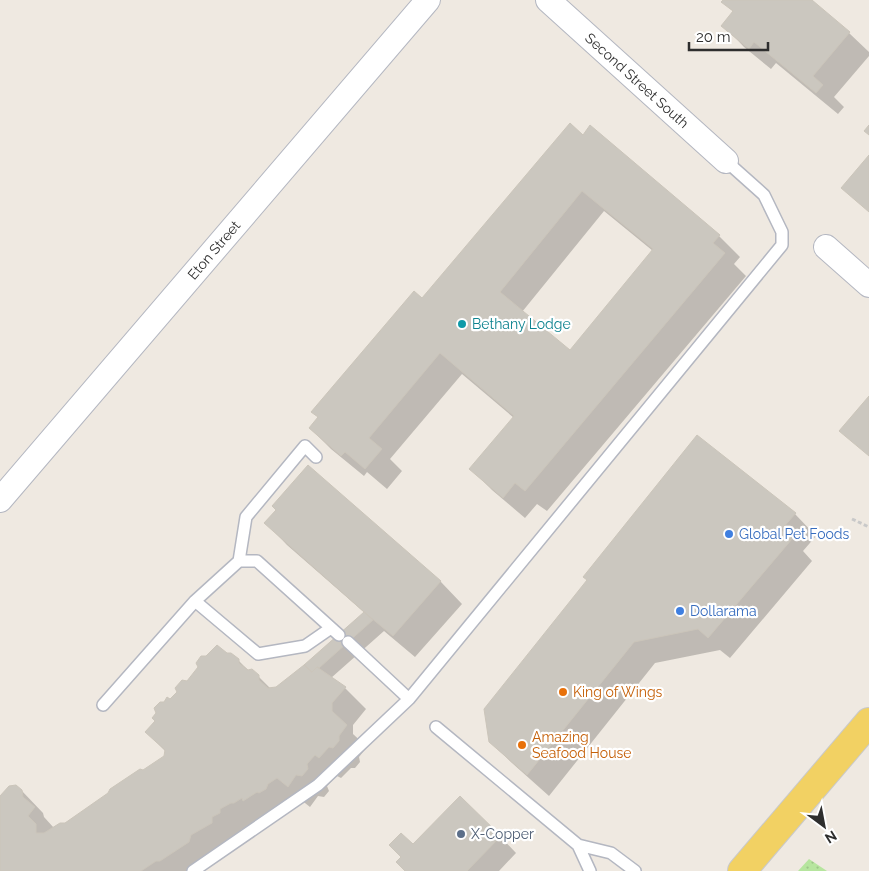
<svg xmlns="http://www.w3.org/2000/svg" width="869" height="871" font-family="Raleway,sans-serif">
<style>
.park{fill:url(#park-dots)}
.shadow{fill:#0003;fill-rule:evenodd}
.building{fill:#cbc7bf;stroke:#cbc5ba;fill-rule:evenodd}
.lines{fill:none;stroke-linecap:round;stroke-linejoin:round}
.lane-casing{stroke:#b4b7c1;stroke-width:14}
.street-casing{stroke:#b4b7c1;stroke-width:26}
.primary-casing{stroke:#c9c9c9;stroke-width:30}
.path{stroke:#c9c9c9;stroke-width:3;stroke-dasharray:4 2.5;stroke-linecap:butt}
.lane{stroke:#fff;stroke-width:11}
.street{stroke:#fff;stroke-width:24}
.primary{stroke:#f2d163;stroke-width:28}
.culture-dot{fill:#0f9aa8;stroke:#fff;stroke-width:2}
.shop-dot{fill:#3f7fe0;stroke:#fff;stroke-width:2}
.food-dot{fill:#e8710a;stroke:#fff;stroke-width:2}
.service-dot{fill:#5c6f8a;stroke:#fff;stroke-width:2}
.labels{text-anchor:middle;stroke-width:4.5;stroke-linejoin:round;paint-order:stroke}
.street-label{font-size:14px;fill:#2e2e2e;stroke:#fff}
.culture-label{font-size:14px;fill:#0d838f;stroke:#fff;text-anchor:start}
.shop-label{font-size:14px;fill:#366cbe;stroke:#fff;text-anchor:start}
.food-label{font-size:14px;fill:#c56008;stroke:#fff;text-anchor:start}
.service-label{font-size:14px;fill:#4e5e75;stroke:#fff;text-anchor:start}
</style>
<defs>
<pattern id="park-dots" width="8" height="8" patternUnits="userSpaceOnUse" patternTransform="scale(1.25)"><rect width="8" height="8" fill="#b6e59e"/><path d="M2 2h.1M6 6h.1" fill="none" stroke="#9dc588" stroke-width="1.8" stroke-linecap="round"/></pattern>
</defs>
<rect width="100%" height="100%" fill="#efe9e1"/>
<path class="park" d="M 809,859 L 827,871 L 798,871 Z"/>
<path class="shadow" d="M 724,0 L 810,0 L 849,33 L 869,52 L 869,56 L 834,97 L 844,107 L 838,114 L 776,63 L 771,69 L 744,47 L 723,25 L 734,12 L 723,2 Z
M 583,136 L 719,236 L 740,257 L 734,264 L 746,276 L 547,511 L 537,504 L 525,518 L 492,490 L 471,469 L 514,418 L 462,374 L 390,459 L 402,471 L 387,489 L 367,472 L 364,476 L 331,449 L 310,428 L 423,300 ZM 604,211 L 653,251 L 571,352 L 522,312 Z
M 697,437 L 795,514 L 816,536 L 803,551 L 812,561 L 730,658 L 720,650 L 655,663 L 549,796 L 512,763 L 490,742 L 588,581 Z
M 308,467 L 441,582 L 462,604 L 415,657 L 384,631 L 331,678 L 345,688 L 366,709 L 353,725 L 353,734 L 367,747 L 359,757 L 360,762 L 355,768 L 351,768 L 341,778 L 337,776 L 327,786 L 329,791 L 324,797 L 318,796 L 310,807 L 300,799 L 241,830 L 241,834 L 199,871 L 0,871 L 0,798 L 22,791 L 43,813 L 44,817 L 54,828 L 65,824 L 165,757 L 166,752 L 147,732 L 171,700 L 187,682 L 226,654 L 238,660 L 249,671 L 258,676 L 271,689 L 276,688 L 305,666 L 365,613 L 287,545 L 266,523 L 277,510 Z
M 500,836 L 516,853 L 499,871 L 406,871 Z"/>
<path class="building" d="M 723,0 L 812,0 L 850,32 L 813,76 L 823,85 L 816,93 L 754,42 L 749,49 L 721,26 L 733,11 L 721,2 Z
M 570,123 L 583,135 L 590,125 L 720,235 L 713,243 L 725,253 L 525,491 L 515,483 L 503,498 L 469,469 L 514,416 L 440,353 L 369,438 L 382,449 L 365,469 L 345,452 L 341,456 L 309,428 L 318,417 L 311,412 L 414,291 L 422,298 ZM 582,191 L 653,249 L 570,350 L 500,292 Z
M 869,125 L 869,135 L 864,131 Z
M 869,155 L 869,212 L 841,188 Z
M 869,396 L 869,456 L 839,431 Z
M 697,435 L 796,513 L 781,530 L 792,539 L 708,638 L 698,629 L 634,642 L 527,775 L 489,742 L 484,709 L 587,580 L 583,577 Z
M 308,465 L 441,581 L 393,636 L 364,612 L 264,523 L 276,510 L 272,506 Z
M 364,612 L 373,620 L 319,668 L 317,667 L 312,672 L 304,665 Z
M 217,645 L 227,653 L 231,653 L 239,659 L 239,663 L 248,670 L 252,669 L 259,675 L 259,680 L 268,688 L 276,687 L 304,665 L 312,672 L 317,667 L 346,687 L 332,703 L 332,711 L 347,725 L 339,736 L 339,741 L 333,748 L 329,747 L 319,758 L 315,755 L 307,764 L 308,769 L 302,776 L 296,775 L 288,787 L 277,778 L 268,784 L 266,789 L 259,793 L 257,792 L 243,801 L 242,798 L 234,803 L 231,803 L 220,809 L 220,813 L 212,817 L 212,823 L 191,835 L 189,842 L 160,861 L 156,861 L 141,871 L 0,871 L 0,796 L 9,786 L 16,785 L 22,790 L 23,797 L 35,807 L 28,816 L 36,824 L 36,833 L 44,833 L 60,823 L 65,823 L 108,793 L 110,789 L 140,769 L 143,770 L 164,756 L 165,750 L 145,732 L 155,721 L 152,718 L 156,713 L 154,708 L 160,702 L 164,702 L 167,697 L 170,699 L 177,692 L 175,688 L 182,680 L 187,681 L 198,667 L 196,663 L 201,656 L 206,656 Z
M 460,796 L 501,836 L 467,871 L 405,871 L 396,862 L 401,857 L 389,845 L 401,833 L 413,844 Z"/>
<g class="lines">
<defs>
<path id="lane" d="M 239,561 L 246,517 L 305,446 L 316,457
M 331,628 L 305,646 L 258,654 L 195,601 L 239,561 L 257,561 L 339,635
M 348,642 L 409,699
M 103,705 L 195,601
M 436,727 L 578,845 L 590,871
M 578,845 L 611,853 L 635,871
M 193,871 L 318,785 L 409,699 L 782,245 L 782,232 L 764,195 L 726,161"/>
<g id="street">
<path id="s1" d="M 548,0 L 726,161"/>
<path d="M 826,247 L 869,285"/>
<path id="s2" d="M 0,500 L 428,0"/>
</g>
<path id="primary" d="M 742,871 L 869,722"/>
</defs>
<use href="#lane" class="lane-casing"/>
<use href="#street" class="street-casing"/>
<use href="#primary" class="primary-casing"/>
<path class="path" d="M 852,519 L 869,527"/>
<use href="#lane" class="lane"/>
<use href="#street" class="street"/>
<use href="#primary" class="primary"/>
</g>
<circle class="culture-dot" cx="462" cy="324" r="5"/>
<g class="shop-dot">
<circle cx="729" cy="534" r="5"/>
<circle cx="680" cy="611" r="5"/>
</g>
<g class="food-dot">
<circle cx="563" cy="692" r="5"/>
<circle cx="522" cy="745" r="5"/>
</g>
<circle class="service-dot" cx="461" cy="834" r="5"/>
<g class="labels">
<g class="street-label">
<text dy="5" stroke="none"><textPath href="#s1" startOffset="120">Second Street South</textPath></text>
<text dy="5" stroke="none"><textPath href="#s2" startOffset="329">Eton Street</textPath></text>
</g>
<g class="culture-label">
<text x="472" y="329">Bethany Lodge</text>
</g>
<g class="shop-label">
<text x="739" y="539">Global Pet Foods</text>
<text x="690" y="616">Dollarama</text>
</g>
<g class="food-label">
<text x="573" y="697">King of Wings</text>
<text x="532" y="742">Amazing<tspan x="532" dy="16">Seafood House</tspan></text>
</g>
<g class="service-label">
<text x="471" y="839">X-Copper</text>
</g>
</g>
<g transform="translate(824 826) rotate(148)" stroke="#ffffff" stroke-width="4" paint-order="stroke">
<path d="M0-4L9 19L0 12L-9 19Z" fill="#2e2e2e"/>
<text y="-8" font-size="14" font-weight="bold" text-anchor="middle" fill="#2e2e2e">N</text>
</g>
<path d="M689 42v8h79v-8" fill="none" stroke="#2e2e2e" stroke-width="2.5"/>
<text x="696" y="42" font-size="15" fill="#2e2e2e" stroke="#ffffff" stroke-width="4" paint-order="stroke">20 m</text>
</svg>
